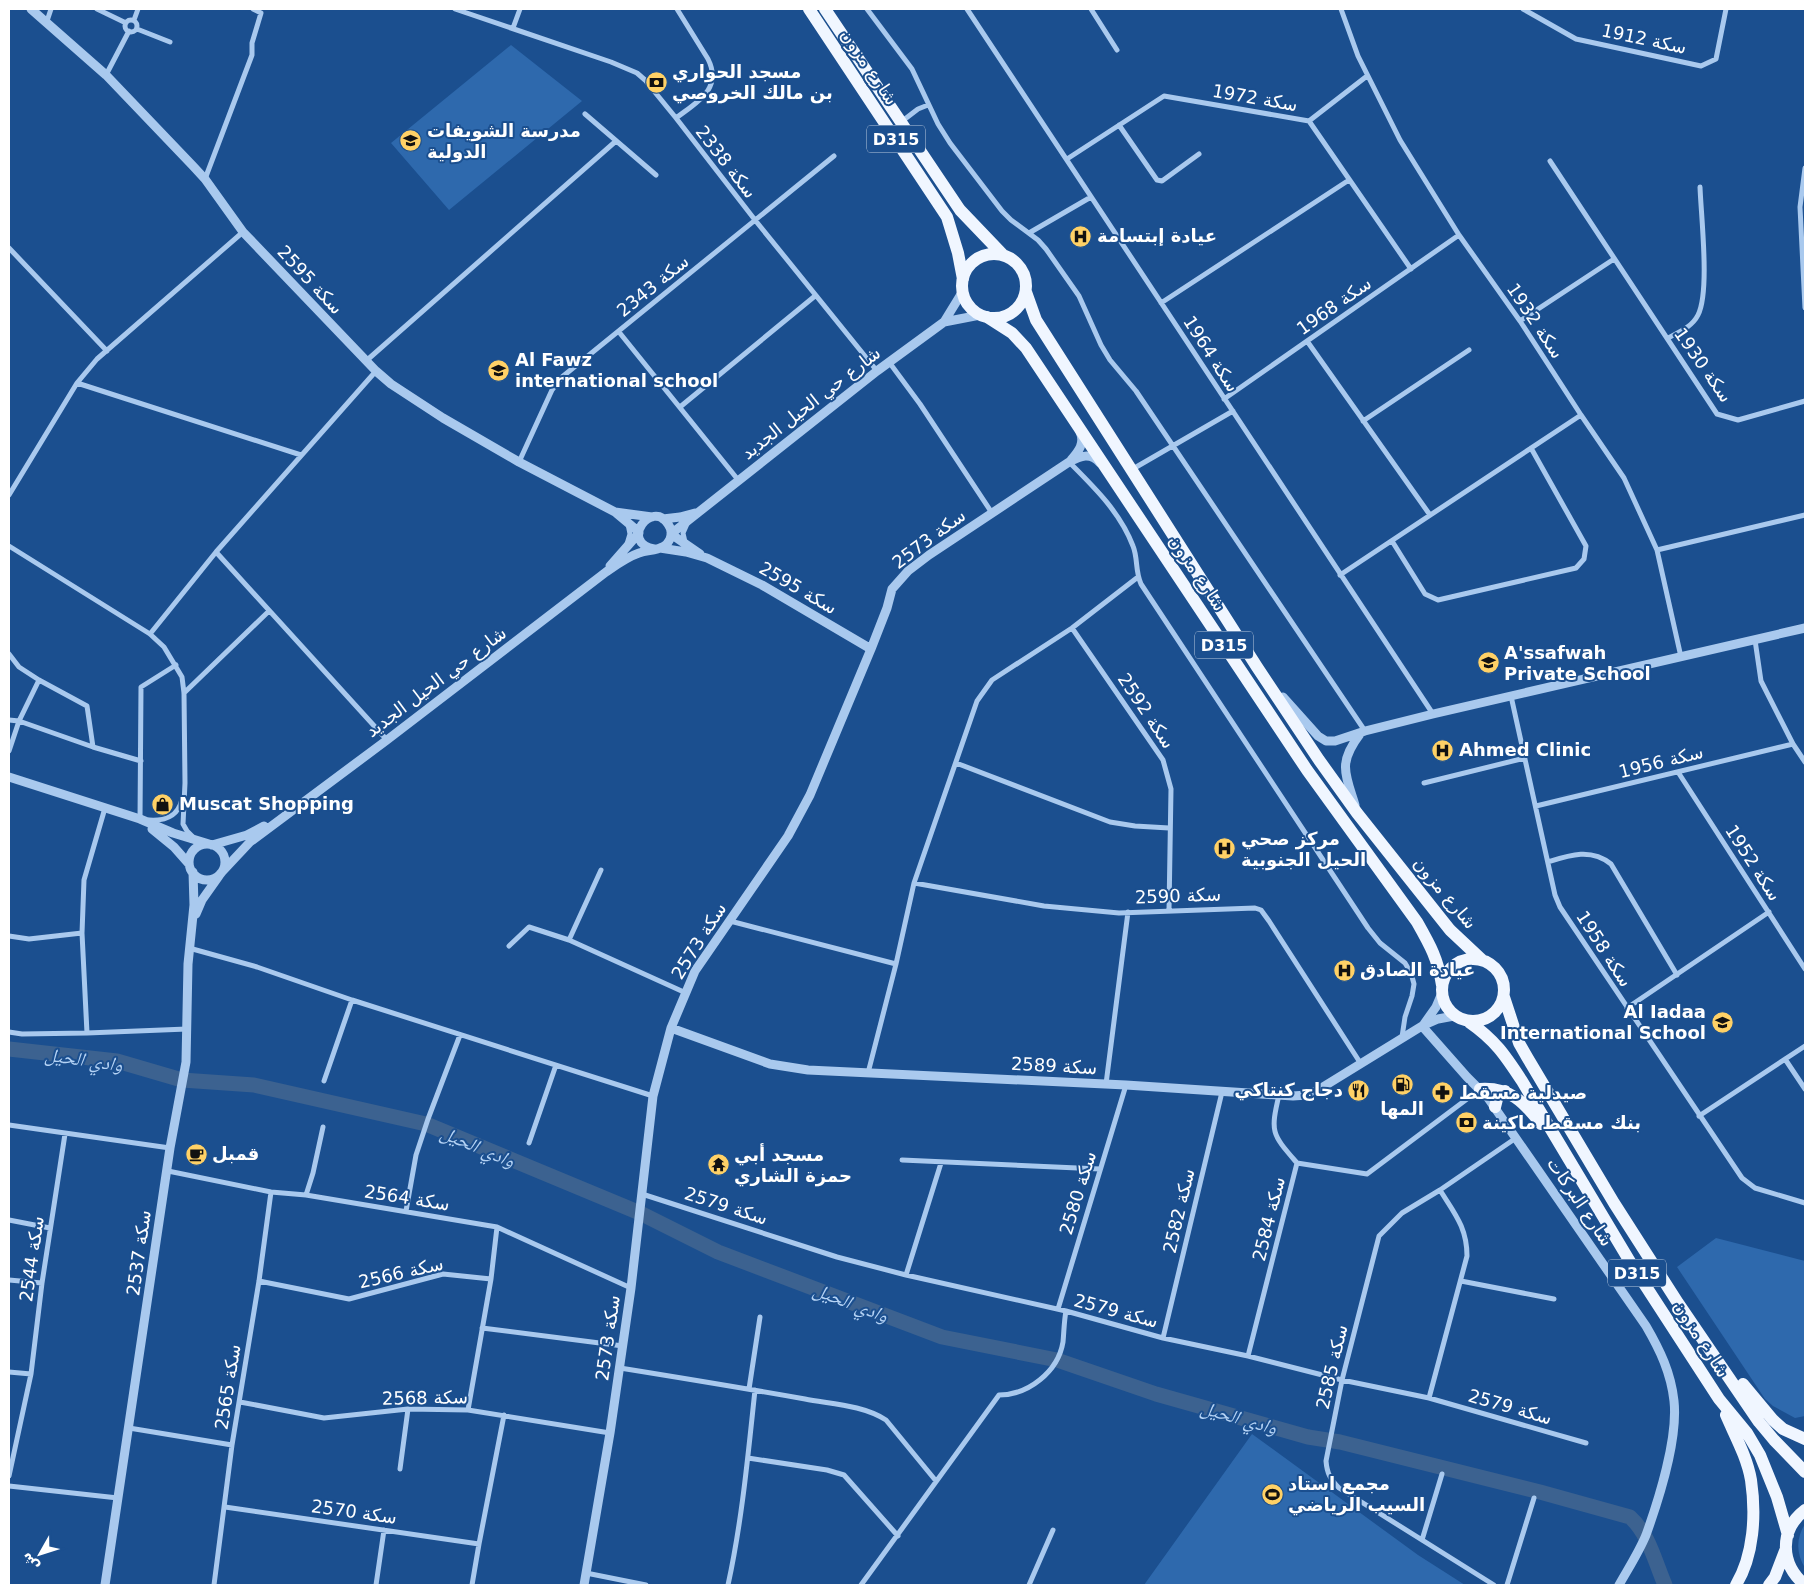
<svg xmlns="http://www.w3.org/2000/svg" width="1814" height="1594" font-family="'DejaVu Sans','Noto Naskh Arabic',sans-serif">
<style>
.green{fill:#2e69ad}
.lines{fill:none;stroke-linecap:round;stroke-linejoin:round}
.river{stroke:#3c6290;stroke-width:15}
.minor{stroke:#a9c9ee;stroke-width:5}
.tertiary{stroke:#a9c9ee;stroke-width:9}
.primary{stroke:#f0f6ff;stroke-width:12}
.labels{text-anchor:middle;stroke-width:4;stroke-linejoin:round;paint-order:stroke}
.shield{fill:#1b4f8f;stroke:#bbcadd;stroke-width:1}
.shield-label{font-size:16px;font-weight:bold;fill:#fff}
.street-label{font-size:18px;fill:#fff;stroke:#1b4f8f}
.poi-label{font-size:18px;font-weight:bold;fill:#fff;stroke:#1b4f8f;text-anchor:start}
.water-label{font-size:19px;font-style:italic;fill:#b5d3f5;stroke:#1b4f8f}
</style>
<rect width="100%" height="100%" fill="#1b4f8f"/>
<path class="green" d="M 511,45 L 582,101 L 449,210 L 391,143 Z
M 1716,1238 L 1805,1261 L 1805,1416 L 1795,1418 L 1773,1406 L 1765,1399 L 1677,1267 Z
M 1252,1434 L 1418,1555 L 1465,1585 L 1144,1585 Z
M 1805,1524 L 1805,1568 C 1796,1553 1796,1538 1805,1524 Z"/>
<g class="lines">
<path class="river" d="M 9,1049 L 117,1061 L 182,1080 L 254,1085 L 426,1124 L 640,1213 L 718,1252 L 942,1337 L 1057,1360 L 1156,1394 L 1308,1437 L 1340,1442 L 1540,1492 L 1630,1517 C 1649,1534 1655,1562 1665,1585"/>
<path class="minor" d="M 97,9 L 126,23
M 455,9 L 611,62 L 637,73 L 645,80 L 676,118 L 755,220 L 877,371
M 867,9 L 912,69 L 938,124 L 950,143 L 1002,211 L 1011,220 L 1038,240 L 1046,249 L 1079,296 L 1101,345 L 1110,360 L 1136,391 L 1365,731
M 967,9 L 1433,714
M 1091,9 L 1117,50
M 1341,9 L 1358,56 L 1400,140 L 1459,235 L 1520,321 L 1581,415 L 1624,478 L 1657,550 L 1681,657
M 1523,9 L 1576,39 L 1701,66 L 1716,59 L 1726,9
M125 26a6 6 0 1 1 12 0a6 6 0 1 1-12 0Z
M 134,20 L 138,9
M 47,21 L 51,9
M 513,28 L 520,9
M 137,29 L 170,42
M 106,75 L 129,31
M 585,114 L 656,175
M 676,118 C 697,102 723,89 708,59 L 677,9
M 1309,121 L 1367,76
M 901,122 L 918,109 L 928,105
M 1119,125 L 1157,180 L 1162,181 L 1199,154
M 1067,159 L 1164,96 L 1309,121 L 1411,269
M 1550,161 L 1717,414 L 1738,420 L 1805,401
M 1805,168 L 1800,207 L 1805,308
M 205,179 L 252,55 L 252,43 L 261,13 L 253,9
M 1029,233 L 1091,197
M 9,248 L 107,351
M 1161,303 L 1349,180
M 1520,321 L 1614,259
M 619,332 L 739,481
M 1668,338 C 1679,332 1692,327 1698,315 C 1710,292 1701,216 1700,187
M 1307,341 L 1430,515
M 366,361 L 616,141
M 889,362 L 920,404 L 992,513
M 77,383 L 301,455
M 1224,399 L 1459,235
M 680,407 L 815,296
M 1363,421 L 1469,350
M 519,462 L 552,390 L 562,377 L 834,156
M 1069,462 C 1094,487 1120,512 1133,546 C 1138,558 1135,571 1141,584 L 1368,928 L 1380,943 L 1405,963 L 1411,973 L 1414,984 L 1412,996 L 1405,1017 L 1402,1037
M 1131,470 L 1233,411
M 9,495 L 77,383 L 97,359 L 243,232
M 1392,541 L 1425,594 L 1438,600 L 1576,568 L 1584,559 L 1586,546 L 1531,448
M 685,542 L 683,533 L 687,524
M 627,544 L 630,534 L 628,524
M 9,546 L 150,634 L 164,647 L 182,677 L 184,693 L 185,783 L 183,824 L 187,831 L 193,837
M 1657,550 L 1805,515
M 216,552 L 387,740
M 1340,575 L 1581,415
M 1072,628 L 1163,760 L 1171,789 L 1169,910
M 150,634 L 216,552 L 376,371
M 1755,640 L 1761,681 L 1793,744 L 1805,762
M 9,654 L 19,667 L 39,680 L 87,706 L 93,747
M 184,693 L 269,611
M 1511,696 L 1555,895 L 1560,907 L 1742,1178 L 1755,1188 L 1805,1203
M 9,720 L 19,721 L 93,747 L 141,761
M 9,751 L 19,721 L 39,680
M 956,763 L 1110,822 L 1135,826 L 1169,828
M 1678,772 L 1805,969
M 1424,783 L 1525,758
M 1536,806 L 1793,744
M 140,820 L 141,687 L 176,665
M 149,820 C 165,821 178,817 182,799
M 1548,862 C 1570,855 1591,848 1611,864 L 1677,975
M 914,883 L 1044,906 L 1119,913 L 1255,908 L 1261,910 L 1269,921 L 1361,1064
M 730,921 L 896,964
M 9,936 L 29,939 L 82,933
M 569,940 L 601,870
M 509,946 L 529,927 L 569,940 L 686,993
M 189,948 L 257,967 L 352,1000 L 653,1096
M 1627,1008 L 1769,912
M 9,1032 L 22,1034 L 87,1033 L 187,1029
M 87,1033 L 82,933 L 84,880 L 105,808
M 1785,1059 L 1805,1089
M 868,1073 L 896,964 L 914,883 L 977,701 L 992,680 L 1072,628 L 1138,577
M 324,1081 L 352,1000
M 1106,1084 L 1128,912
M 1699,1116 L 1805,1046
M 9,1125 L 170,1148
M 529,1143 L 556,1065
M 902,1160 L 1100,1169
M 1297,1163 L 1367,1174 L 1479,1090
M 168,1171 L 271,1192 L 306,1195 L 497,1227 L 631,1288
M 642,1194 L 837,1257 L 906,1275 L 1066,1311 L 1163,1338 L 1248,1356 L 1342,1380 L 1429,1398 L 1586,1443
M 306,1195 L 313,1173 L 323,1127
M 406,1211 L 416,1155 L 428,1119 L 460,1035
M 9,1220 L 50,1228
M 906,1275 L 941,1163
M 9,1280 L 42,1283
M 259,1281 L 349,1299 L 443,1274 L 491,1279
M 1461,1281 L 1554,1299
M 1058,1309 L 1126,1085
M 482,1328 L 623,1346
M 1163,1338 L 1222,1092
M 1248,1356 L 1297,1163 C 1272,1134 1270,1133 1279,1095
M 620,1368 C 682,1378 743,1388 805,1399 C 831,1404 863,1405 886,1420 L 936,1481
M 9,1372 L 31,1374
M 749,1389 L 760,1317
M 1429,1398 L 1467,1256 C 1467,1227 1454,1213 1440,1190
M 240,1402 L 324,1418 L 408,1409 L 468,1410 L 610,1433
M 468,1410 L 491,1279 L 497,1227
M 129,1428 L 232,1445
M 748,1458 L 827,1470 L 844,1475 L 898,1536
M 400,1469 L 408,1409
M 9,1476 L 31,1374 L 42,1283 L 65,1134
M 9,1486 L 118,1498
M 225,1507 L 479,1544
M 1422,1540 L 1442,1474
M 586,1573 L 646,1585
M 214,1585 L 232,1445 L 259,1281 L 271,1192
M 376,1585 L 384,1530
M 472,1585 L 479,1544 L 504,1415
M 728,1585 C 742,1521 748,1455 755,1390
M 861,1585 L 999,1395 C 1028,1395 1058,1372 1063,1342 C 1064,1332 1064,1321 1066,1311
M 1029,1585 L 1053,1530
M 1494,1585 L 1339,1488 C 1330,1479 1327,1473 1326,1461 L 1342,1380 L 1379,1236 L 1402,1213 L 1440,1190 L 1516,1138
M 1507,1585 L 1534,1498"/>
<path class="tertiary" d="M 31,9 L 106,75 L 193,166 L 205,179 L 243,232 L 376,371 L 391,384 L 443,418 L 519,462 L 615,512 L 639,532
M 944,322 L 980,315
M 1071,460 C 1079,451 1085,443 1080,432
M 615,512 L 652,517
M 663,519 L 680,517 L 695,513
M 671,534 L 877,371 L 944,322 L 963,291
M 671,534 L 700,554
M 660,548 L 686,552 L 707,558 L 762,585 L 871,649
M 610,566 L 639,533
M 1283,697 L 1318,736 L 1326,741 L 1335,741 L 1365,731 L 1433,714 L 1805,628
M 9,777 L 140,819 L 173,833 L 209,844
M 1355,805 C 1345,773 1338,763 1360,734
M 152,829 L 174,847 L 189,864
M189 862a18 18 0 1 1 36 0a18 18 0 1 1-36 0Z
M 212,845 L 247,835 L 264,826
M 220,874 L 250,842 L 387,740 L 606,572 C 616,565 627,557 639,553 C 647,550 656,551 662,547 C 666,546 668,543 670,539 C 672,534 671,528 668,524 C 652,499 619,542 654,549
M 196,914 L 202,900 L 219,876
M 1424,1024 L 1436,1007 L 1442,993
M 1422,1026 L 1467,1077 L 1488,1098 L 1646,1326 C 1660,1350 1671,1373 1674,1401 C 1678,1438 1659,1499 1646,1535 C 1639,1552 1628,1569 1619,1585
M 671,1028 L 770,1064 L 808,1070 L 1126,1085 L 1293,1096 L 1307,1095 L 1318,1090 L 1422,1026 L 1438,1019 L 1454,1016
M 105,1585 L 170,1148 L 186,1062 L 188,964 L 194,905 L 193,872
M 584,1585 L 610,1433 L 631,1288 L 653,1096 L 671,1028 L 695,971 L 788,836 L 810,795 L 871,649 L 887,608 L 892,589 L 908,571 L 929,555 L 1069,462 C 1081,456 1090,452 1100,463"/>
<path class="primary" d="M 809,9 L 947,217 L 958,253 L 963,279
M 825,9 L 960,210 L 1003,255
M962 286a32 32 0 1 1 64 0a32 32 0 1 1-64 0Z
M 1026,292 L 1036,320 L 1257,667 L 1319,760 L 1357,813 L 1450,930 L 1482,960
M 987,317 L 1012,333 L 1026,348 L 1307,770 L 1417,922 C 1430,945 1438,959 1442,985
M1442 990a31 31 0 1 1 62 0a31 31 0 1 1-62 0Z
M 1504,997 L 1519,1043 L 1527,1057 L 1614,1203 L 1678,1303 L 1759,1422 L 1774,1440 L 1805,1472
M 1469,1022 C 1495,1040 1505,1055 1522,1081 L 1632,1265 L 1719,1399 L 1747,1433 L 1760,1455 L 1777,1497 L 1788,1535
M 1480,1089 C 1510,1087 1524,1102 1541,1124
M 1495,1107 L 1498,1095 L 1505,1091
M 1743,1384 L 1773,1420 L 1783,1429 L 1805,1439
M 1726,1415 C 1735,1436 1747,1457 1751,1480 C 1756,1514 1754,1555 1736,1585
M 1805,1510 C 1779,1530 1780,1564 1805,1585
M 1769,1585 L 1775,1577 L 1785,1551"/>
</g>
<defs>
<symbol id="bank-disc" viewBox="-11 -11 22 22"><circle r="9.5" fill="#ffd166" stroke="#1b4f8f"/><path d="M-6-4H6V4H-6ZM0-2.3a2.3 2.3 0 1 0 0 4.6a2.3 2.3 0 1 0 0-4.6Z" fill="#111"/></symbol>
<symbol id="school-disc" viewBox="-11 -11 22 22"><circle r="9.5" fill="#ffd166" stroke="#1b4f8f"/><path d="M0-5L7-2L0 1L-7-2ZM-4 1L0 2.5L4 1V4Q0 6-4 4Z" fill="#111"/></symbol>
<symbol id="hospital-disc" viewBox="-11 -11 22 22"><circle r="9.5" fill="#ffd166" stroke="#1b4f8f"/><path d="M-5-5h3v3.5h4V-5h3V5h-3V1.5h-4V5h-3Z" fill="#111"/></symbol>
<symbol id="shop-disc" viewBox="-11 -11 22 22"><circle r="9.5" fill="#ffd166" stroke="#1b4f8f"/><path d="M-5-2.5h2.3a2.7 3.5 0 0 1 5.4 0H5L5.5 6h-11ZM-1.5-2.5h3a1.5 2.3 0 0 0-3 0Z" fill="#111"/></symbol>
<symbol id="fuel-disc" viewBox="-11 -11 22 22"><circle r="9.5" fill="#ffd166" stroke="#1b4f8f"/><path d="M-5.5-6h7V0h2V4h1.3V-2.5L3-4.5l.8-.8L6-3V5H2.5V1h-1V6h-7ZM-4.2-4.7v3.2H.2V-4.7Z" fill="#111"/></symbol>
<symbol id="restaurant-disc" viewBox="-11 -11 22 22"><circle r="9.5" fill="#ffd166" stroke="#1b4f8f"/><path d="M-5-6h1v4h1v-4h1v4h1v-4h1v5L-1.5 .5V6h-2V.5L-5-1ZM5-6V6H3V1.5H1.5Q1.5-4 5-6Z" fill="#111"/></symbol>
<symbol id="pharmacy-disc" viewBox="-11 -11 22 22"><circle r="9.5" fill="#ffd166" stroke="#1b4f8f"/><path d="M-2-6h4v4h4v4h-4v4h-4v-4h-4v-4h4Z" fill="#111"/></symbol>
<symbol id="cafe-disc" viewBox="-11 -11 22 22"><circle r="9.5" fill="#ffd166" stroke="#1b4f8f"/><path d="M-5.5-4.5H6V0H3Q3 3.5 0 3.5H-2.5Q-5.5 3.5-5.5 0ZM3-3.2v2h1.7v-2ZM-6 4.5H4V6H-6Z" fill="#111"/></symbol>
<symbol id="temple-disc" viewBox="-11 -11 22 22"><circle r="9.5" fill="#ffd166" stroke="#1b4f8f"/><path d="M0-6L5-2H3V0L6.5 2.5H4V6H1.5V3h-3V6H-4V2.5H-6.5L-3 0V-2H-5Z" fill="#111"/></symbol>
<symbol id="stadium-disc" viewBox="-11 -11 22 22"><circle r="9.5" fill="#ffd166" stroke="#1b4f8f"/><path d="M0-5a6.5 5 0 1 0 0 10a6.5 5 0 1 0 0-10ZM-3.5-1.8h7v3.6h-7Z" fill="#111"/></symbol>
</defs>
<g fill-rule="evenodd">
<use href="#bank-disc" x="644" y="70" width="25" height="25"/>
<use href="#school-disc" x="398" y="128" width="25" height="25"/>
<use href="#hospital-disc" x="1068" y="224" width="25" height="25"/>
<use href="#school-disc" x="486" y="358" width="25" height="25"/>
<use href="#school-disc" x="1476" y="650" width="25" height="25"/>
<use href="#hospital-disc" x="1430" y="738" width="25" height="25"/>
<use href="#shop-disc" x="150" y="792" width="25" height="25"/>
<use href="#hospital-disc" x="1212" y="836" width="25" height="25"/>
<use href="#hospital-disc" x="1332" y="958" width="25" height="25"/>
<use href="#school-disc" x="1710" y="1010" width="25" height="25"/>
<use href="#fuel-disc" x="1390" y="1072" width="25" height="25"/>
<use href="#restaurant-disc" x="1346" y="1078" width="25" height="25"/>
<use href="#pharmacy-disc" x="1430" y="1080" width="25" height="25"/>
<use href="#bank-disc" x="1454" y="1110" width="25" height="25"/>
<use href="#cafe-disc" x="184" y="1142" width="25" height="25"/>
<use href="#temple-disc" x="706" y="1152" width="25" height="25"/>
<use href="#stadium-disc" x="1260" y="1482" width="25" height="25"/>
</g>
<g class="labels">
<g class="shield">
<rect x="867" y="125.5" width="58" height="27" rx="4"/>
<rect x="1195" y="631.5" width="58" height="27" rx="4"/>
<rect x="1608" y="1259.5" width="58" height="27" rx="4"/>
</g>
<g class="shield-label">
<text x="896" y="145">D315</text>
<text x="1224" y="651">D315</text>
<text x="1637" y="1279">D315</text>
</g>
<g class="street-label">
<text transform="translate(1644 39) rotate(12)" y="6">سكة 1912</text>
<text transform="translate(869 67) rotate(56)" y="6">شارع مزون</text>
<text transform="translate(1255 98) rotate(10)" y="6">سكة 1972</text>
<text transform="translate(726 162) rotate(52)" y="6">سكة 2338</text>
<text transform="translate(310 280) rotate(47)" y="6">سكة 2595</text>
<text transform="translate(653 286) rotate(-39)" y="6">سكة 2343</text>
<text transform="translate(1334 306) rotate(-35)" y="6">سكة 1968</text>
<text transform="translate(1535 321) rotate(56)" y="6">سكة 1932</text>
<text transform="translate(1211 354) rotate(57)" y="6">سكة 1964</text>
<text transform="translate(1703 365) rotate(55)" y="6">سكة 1930</text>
<text transform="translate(811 403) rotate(-38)" y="6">شارع حي الحيل الجديد</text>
<text transform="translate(929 539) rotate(-37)" y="6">سكة 2573</text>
<text transform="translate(1197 573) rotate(56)" y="6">شارع مزون</text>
<text transform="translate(798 588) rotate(30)" y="6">سكة 2595</text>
<text transform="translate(436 682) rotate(-37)" y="6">شارع حي الحيل الجديد</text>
<text transform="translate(1146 711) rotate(56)" y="6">سكة 2592</text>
<text transform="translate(1661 762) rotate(-14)" y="6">سكة 1956</text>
<text transform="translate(1753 863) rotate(57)" y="6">سكة 1952</text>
<text transform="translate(1445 893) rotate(50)" y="6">شارع مزون</text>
<text transform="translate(1178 896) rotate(-2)" y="6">سكة 2590</text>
<text transform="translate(699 941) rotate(-58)" y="6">سكة 2573</text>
<text transform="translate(1604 949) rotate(57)" y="6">سكة 1958</text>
<text transform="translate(1054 1066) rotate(3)" y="6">سكة 2589</text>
<text transform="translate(1078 1193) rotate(-73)" y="6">سكة 2580</text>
<text transform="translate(407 1198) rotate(9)" y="6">سكة 2564</text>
<text transform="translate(1580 1202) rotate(56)" y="6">شارع البركات</text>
<text transform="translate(726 1206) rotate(18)" y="6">سكة 2579</text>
<text transform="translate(1179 1211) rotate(-77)" y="6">سكة 2582</text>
<text transform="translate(1269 1219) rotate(-76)" y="6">سكة 2584</text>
<text transform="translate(139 1253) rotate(-82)" y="6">سكة 2537</text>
<text transform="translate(32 1259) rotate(-82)" y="6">سكة 2544</text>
<text transform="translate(401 1273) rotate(-13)" y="6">سكة 2566</text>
<text transform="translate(1116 1311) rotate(15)" y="6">سكة 2579</text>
<text transform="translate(608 1338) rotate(-82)" y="6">سكة 2573</text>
<text transform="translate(1701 1339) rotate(57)" y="6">شارع مزون</text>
<text transform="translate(1332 1367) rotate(-77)" y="6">سكة 2585</text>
<text transform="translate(228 1387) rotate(-81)" y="6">سكة 2565</text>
<text transform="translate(425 1398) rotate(-1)" y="6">سكة 2568</text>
<text transform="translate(1510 1407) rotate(16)" y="6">سكة 2579</text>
<text transform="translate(354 1512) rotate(8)" y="6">سكة 2570</text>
</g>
<g class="poi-label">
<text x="672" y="78">مسجد الحواري<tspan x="672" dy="21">بن مالك الخروصي</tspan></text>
<text x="427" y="137">مدرسة الشويفات<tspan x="427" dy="21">الدولية</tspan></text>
<text x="1097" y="242">عيادة إبتسامة</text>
<text x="515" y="366">Al Fawz<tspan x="515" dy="21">international school</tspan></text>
<text x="1504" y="659">A'ssafwah<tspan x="1504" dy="21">Private School</tspan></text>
<text x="1459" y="756">Ahmed Clinic</text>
<text x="179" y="810">Muscat Shopping</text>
<text x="1241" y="845">مركز صحي<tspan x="1241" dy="21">الحيل الجنوبية</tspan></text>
<text x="1360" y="976">عيادة الصادق</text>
<text x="1706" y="1018" text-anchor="end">Al Iadaa<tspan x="1706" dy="21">International School</tspan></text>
<text x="1343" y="1096" text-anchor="end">دجاج كنتاكي</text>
<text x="1459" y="1099">صيدلية مسقط</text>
<text x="1402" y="1115" text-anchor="middle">المها</text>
<text x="1482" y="1129">بنك مسقط ماكينة</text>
<text x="212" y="1160">قمبل</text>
<text x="734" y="1161">مسجد أبي<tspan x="734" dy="21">حمزة الشاري</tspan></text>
<text x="1288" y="1490">مجمع استاد<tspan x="1288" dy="21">السيب الرياضي</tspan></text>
</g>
<g class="water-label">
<text transform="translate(84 1059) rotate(8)" y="7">وادي الحيل</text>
<text transform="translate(478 1146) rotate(23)" y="7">وادي الحيل</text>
<text transform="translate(851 1302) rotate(21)" y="7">وادي الحيل</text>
<text transform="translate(1239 1417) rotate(16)" y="7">وادي الحيل</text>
</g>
</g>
<rect width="1814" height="1594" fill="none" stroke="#ffffff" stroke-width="20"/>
<g transform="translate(40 1554) rotate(231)" stroke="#1b4f8f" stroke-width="4" paint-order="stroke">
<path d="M0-4L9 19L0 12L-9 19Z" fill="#ffffff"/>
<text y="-8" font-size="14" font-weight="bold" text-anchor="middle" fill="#ffffff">ش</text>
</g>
</svg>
